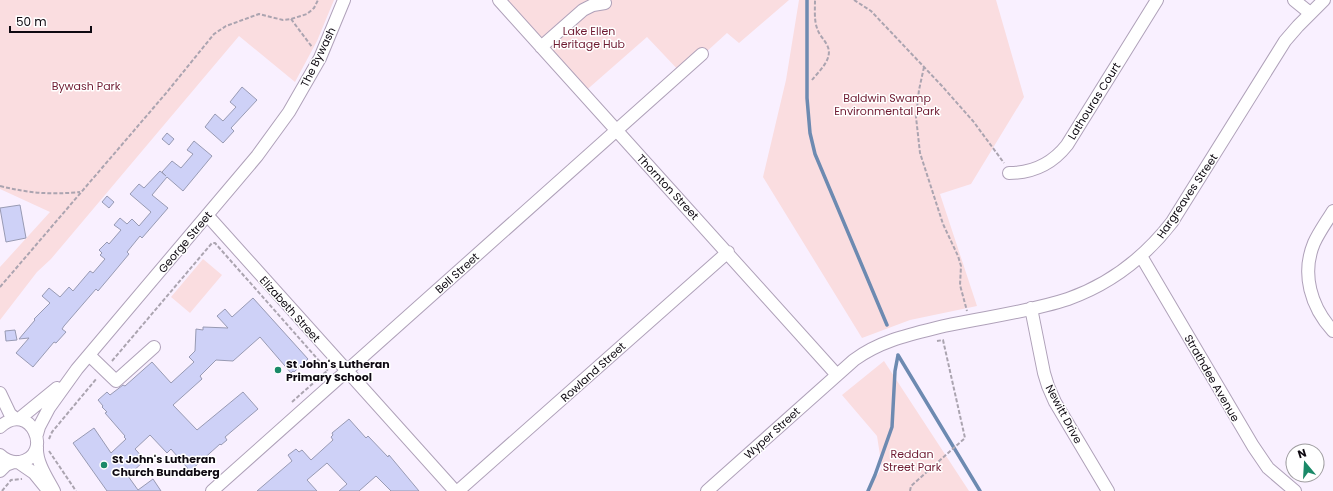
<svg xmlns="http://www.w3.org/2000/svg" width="1333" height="491" font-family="Poppins,sans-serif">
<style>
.green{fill:#fadde0}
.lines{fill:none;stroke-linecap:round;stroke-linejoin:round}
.stream{stroke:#6d8ab1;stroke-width:3.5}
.building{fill:#ced1f7;stroke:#989ab3}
.minor-casing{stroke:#afa1b9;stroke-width:14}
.path{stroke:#aba4b0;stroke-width:2;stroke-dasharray:4 2;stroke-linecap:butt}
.minor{stroke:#fff;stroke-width:12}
.poi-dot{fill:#1a8968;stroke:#fff;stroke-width:1.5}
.labels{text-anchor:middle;stroke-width:3;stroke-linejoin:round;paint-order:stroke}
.park-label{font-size:11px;fill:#6f1b32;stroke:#fff}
.street-label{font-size:11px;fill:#0e0911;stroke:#fff}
.poi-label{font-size:11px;font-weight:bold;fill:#0e0911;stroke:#fff;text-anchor:start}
</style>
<rect width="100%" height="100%" fill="#f9f0ff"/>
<path class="green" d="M 0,0 L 334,0 L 317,41 L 295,82 L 239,36 L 51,259 L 37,272 L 0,320 L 0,267 L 50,212 L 0,189 Z
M 498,0 L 789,0 L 739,43 L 727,33 L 682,74 L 647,37 L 582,94 Z
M 799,0 L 996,0 L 1024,97 L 971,184 L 940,194 L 977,306 L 910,320 L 862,338 L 763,177 L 786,80 Z
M 203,259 L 222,275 L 190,313 L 171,297 Z
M 884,361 L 969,491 L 867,491 L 882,468 L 877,436 L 842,395 Z"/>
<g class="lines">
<path class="stream" d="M 807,0 L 807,98 L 810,133 L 815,154 L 887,325
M 898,355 L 980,491
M 868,491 L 875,475 L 892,427 L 895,371 L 898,355"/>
</g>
<path class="building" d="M 242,87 L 257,100 L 231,128 L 234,131 L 223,143 L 205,127 L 215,114 L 223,121 L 236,107 L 230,102 Z
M 167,133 L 174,139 L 169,145 L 162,139 Z
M 194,141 L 212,156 L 183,191 L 167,177 L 152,195 L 168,208 L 142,238 L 140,236 L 127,252 L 129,254 L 109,278 L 98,291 L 96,289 L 64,326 L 62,329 L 66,332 L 56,343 L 54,342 L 33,367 L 16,353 L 29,338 L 19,339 L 35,320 L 34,319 L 50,303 L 42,296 L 49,288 L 60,297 L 69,287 L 73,291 L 90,271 L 93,273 L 105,259 L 100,255 L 102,253 L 99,250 L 107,242 L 109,244 L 121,230 L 114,225 L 120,218 L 127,224 L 132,219 L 139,226 L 151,212 L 130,194 L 139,184 L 144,188 L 160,171 L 166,176 L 162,172 L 172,161 L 181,168 L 193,154 L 187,150 Z
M 107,196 L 114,202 L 109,208 L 102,202 Z
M 20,205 L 26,238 L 6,242 L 0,208 Z
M 253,298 L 308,359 L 294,372 L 293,371 L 291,373 L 260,337 L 233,361 L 216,360 L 200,376 L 202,379 L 173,405 L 197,430 L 243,392 L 258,409 L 225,437 L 227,440 L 221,445 L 220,444 L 190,471 L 171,449 L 167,453 L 150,435 L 135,449 L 145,460 L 128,476 L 138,490 L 153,479 L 161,491 L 107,491 L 73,443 L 94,428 L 111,453 L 126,439 L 124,437 L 125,436 L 105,413 L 107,412 L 102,407 L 103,406 L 98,400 L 107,392 L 110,395 L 123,385 L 125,386 L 152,362 L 171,383 L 194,362 L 189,357 L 195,351 L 196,329 L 203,330 L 203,327 L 228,328 L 217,316 L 225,309 L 232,317 Z
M 15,330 L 17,340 L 6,341 L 5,331 Z
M 349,419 L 366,438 L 368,436 L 388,457 L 389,455 L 419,491 L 391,491 L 376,476 L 359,491 L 339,491 L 347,484 L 327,463 L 307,480 L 317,491 L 257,491 L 292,461 L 288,455 L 296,449 L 299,452 L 302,450 L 311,460 L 333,440 L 331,437 L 333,435 L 332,433 Z"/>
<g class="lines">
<defs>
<path id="minor" d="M 499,0 C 611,126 725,249 837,375
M 1294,0 L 1310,13
M 541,47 L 583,10 L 593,5 L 605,3
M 1009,173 C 1033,173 1052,164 1067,145 L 1157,0
M 1333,211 C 1327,221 1319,232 1314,243 C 1301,274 1311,307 1333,331
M 207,215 L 455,491
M 1141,256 L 1253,446 L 1268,468 L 1295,491
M 1031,308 L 1044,373 L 1048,386 L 1055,402 L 1108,491
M 89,355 L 116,381 L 154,347
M 0,393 L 10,414 L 16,419
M 19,419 L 57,388
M 0,427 C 30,399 55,455 20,462 C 12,463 5,460 0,455
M 37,434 L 39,427 L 49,408 L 77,369 L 257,156 L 289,112 L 320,58 L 344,0
M 37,447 C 36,462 47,478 54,491
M 18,462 L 34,473 L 47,489
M 0,471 L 6,465 L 14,462
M 212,491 L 702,54
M 458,491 L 728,252
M 707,491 L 854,360 C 881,340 912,334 944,326 C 985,317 1029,312 1068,299 C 1110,284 1145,257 1172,222 L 1285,41 L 1298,26 L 1324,0"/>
</defs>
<use href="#minor" class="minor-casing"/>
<path class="path" d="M 854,0 L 871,11 L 942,86 L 973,121 L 1004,163
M 291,19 L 312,47
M 924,67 L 919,90 L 916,117 L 920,153 L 943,224 L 958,256 L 961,266 L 960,285 L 967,311
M 812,80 C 820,70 834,58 827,45 C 824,39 819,35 817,28 C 814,20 815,9 815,0
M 0,186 C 28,193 51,195 80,192
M 0,287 L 167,92 L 214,34 L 226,26 L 259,14 L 283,20 L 291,19 L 307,14 L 314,8 L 318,0
M 112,361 L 212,243 L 215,243 L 329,372
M 292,402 L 328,370
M 49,439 L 52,432 L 97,378
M 49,451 L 76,491
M 2,491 L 11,480 L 22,479
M 910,491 L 911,486 L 965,438 L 943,340 L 937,341"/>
<use href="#minor" class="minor"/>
</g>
<g class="poi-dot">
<circle cx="278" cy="370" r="4"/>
<circle cx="104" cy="465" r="4"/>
</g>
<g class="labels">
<g class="park-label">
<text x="589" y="35">Lake Ellen<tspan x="589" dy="13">Heritage Hub</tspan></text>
<text x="86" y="90">Bywash Park</text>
<text x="887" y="102">Baldwin Swamp<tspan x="887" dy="13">Environmental Park</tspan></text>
<text x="912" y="458">Reddan<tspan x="912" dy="13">Street Park</tspan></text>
</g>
<g class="street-label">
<text transform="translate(318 57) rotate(-64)" y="4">The Bywash</text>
<text transform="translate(1094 101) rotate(-58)" y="4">Lathouras Court</text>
<text transform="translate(668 187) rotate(47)" y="4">Thornton Street</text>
<text transform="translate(1187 196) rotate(-56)" y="4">Hargreaves Street</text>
<text transform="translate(185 242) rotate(-50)" y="4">George Street</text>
<text transform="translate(457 273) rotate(-42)" y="4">Bell Street</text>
<text transform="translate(290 309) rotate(48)" y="4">Elizabeth Street</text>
<text transform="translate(593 372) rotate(-42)" y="4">Rowland Street</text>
<text transform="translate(1212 378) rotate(60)" y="4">Strathdee Avenue</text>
<text transform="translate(1064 414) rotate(62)" y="4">Newitt Drive</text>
<text transform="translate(772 433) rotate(-42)" y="4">Wyper Street</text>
</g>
<g class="poi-label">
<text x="286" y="368">St John's Lutheran<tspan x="286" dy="13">Primary School</tspan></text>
<text x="112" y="463">St John's Lutheran<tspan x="112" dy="13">Church Bundaberg</tspan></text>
</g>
</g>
<g transform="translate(1305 463) rotate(342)"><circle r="19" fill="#ffffff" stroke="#9f9da0"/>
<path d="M0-3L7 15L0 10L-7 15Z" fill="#1a8968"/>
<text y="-6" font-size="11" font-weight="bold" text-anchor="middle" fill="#0e0911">N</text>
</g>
<path d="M10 26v6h81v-6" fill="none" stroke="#0e0911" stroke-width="2"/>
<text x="16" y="26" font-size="12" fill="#0e0911" stroke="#ffffff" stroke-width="3" paint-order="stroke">50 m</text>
</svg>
